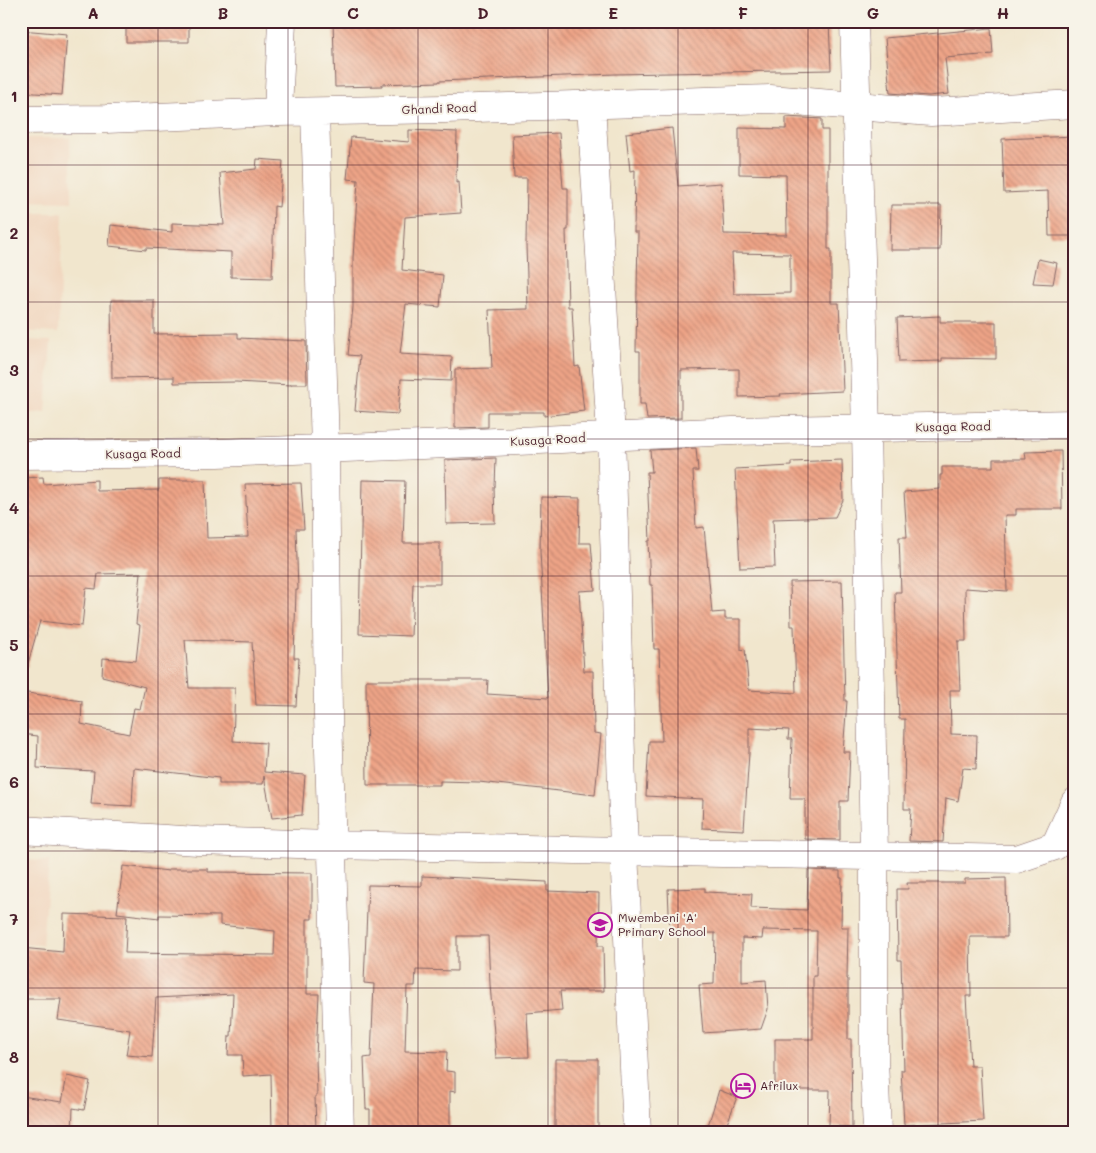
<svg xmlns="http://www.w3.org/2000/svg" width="1096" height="1153" font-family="Mali,sans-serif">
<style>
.built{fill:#f1d5bd}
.building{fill:url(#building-back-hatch);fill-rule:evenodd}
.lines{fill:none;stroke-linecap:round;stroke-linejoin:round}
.minor-casing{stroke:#846564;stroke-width:29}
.minor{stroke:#fff;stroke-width:28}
.grid{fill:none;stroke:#4a1f2b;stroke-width:1;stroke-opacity:0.55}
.labels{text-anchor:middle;stroke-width:4;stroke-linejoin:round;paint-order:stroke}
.street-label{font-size:12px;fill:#4a1f2b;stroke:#f7f3e8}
.poi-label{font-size:12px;fill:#4a1f2b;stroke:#f7f3e8;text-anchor:start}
.neatline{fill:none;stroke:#4a1f2b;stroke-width:2}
.grid-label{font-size:16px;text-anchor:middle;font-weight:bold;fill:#4a1f2b}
</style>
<defs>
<pattern id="building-back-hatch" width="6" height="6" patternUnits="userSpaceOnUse" patternTransform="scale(1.25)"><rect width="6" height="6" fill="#eea487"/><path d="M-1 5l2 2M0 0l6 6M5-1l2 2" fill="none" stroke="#c3856f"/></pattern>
</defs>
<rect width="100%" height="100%" fill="#f7f3e8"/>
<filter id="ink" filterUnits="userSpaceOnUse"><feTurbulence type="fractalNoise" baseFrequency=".02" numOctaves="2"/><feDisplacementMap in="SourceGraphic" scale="10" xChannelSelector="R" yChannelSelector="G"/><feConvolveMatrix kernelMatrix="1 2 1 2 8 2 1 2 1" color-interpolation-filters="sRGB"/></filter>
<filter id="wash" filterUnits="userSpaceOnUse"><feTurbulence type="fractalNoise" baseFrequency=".0096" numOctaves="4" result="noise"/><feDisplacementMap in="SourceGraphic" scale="20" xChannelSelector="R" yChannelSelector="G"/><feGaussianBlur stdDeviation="1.12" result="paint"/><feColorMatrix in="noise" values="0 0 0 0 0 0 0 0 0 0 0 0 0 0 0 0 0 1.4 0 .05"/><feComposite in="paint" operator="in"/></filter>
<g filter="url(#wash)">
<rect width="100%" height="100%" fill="#f1e6cd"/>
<path class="built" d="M 21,138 L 70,138 L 72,202 L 21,201 Z
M 21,213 L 63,213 L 58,333 L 21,331 Z
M 21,340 L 51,341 L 46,412 L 21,414 Z
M 21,860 L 49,861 L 42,945 L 21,944 Z"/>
<g id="blocks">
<path class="building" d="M 126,21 L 189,21 L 189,42 L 126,42 Z
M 333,21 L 829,21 L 831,70 L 615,74 L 439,81 L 439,82 L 382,84 L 382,86 L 335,87 Z
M 991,28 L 993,54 L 945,58 L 949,94 L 928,96 L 890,93 L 885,38 Z
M 21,30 L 67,34 L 62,95 L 21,92 Z
M 786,117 L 822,119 L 822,130 L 828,130 L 828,249 L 831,249 L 831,303 L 839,303 L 843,391 L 780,394 L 781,396 L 739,397 L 739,369 L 681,370 L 681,418 L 647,419 L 645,404 L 640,404 L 640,351 L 636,351 L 638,232 L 634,232 L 635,170 L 630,171 L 626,133 L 672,128 L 678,186 L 721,183 L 724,234 L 787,235 L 786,175 L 739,174 L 739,128 L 786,129 ZM 732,253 L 790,254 L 790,293 L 734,294 Z
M 409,130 L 457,132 L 456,183 L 459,182 L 461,213 L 405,217 L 402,270 L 443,275 L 440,307 L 406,304 L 400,354 L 452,357 L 451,381 L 401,379 L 398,414 L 355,411 L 360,356 L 348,355 L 353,307 L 353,258 L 358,180 L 347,179 L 351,137 L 409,142 Z
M 559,133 L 563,188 L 568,188 L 568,230 L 566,230 L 568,307 L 572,307 L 575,367 L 579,366 L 584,411 L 544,416 L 544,412 L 488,412 L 488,427 L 455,428 L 455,369 L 492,368 L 489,310 L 528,309 L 526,245 L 527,178 L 514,178 L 512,135 Z
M 1075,136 L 1075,236 L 1049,236 L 1048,191 L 1004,193 L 1002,139 Z
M 257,159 L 283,161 L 279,207 L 274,206 L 272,278 L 231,277 L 231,252 L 146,248 L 146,250 L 109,246 L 111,225 L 172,232 L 172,223 L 224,225 L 220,173 L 256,169 Z
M 891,205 L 941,205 L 940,250 L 890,250 Z
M 1038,259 L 1057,263 L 1053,284 L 1033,283 Z
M 111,300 L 154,300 L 154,334 L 238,333 L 238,338 L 306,341 L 307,384 L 291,384 L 291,385 L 236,382 L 174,383 L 174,377 L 112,378 Z
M 940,316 L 940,322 L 996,322 L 996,359 L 942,358 L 942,361 L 899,362 L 897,318 Z
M 696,448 L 698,471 L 693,471 L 696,528 L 704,527 L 712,613 L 725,612 L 725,619 L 741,619 L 741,650 L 745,649 L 749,690 L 796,693 L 794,626 L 791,626 L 790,582 L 842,581 L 845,701 L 847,701 L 843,752 L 850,752 L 848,801 L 840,801 L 840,840 L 805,839 L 805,799 L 790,799 L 792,739 L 788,739 L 789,730 L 749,728 L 749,753 L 744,830 L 702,828 L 703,799 L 646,796 L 649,741 L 662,741 L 659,649 L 654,649 L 652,585 L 650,585 L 648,541 L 650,541 L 647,472 L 652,472 L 650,450 Z
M 1061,451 L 1062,509 L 1016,509 L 1016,515 L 1005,515 L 1007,591 L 965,588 L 966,641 L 958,641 L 960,690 L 950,690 L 951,734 L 977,735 L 976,769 L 963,768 L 958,801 L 946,798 L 943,842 L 909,841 L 911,809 L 904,809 L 905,719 L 899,719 L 895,592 L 901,592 L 899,537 L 907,537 L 904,492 L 940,489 L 940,475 L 942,475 L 942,467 L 993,467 L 993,459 L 1026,459 L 1025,452 Z
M 496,458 L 495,487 L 494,487 L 495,523 L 446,524 L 445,460 Z
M 842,460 L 843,500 L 835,517 L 773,519 L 775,567 L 740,568 L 735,469 L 791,466 L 791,462 Z
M 43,477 L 44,484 L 97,480 L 97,491 L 159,490 L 159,480 L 205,480 L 207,538 L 248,537 L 245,484 L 301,483 L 304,529 L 296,529 L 298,590 L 296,590 L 294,658 L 299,658 L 296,706 L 256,705 L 252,642 L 185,640 L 189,688 L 235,688 L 233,741 L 266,743 L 264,772 L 305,775 L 302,815 L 272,818 L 264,776 L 263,784 L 219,784 L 219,778 L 134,768 L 132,806 L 91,804 L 94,771 L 37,768 L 38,736 L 21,734 L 21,692 L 82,701 L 81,724 L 129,734 L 134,708 L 140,709 L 145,687 L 102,676 L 103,658 L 136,661 L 140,625 L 136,624 L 141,573 L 98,574 L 96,589 L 86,588 L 82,626 L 40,621 L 27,667 L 21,666 L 21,478 Z
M 362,480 L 405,481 L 403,543 L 440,543 L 440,584 L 413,584 L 411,636 L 359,634 Z
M 541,497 L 580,498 L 579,543 L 591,543 L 595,590 L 579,591 L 584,671 L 593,671 L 594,733 L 601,734 L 595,795 L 479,782 L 440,781 L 440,785 L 367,785 L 366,680 L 488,680 L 487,694 L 548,698 L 540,551 Z
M 123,866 L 169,871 L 169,869 L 208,869 L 208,872 L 312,873 L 312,919 L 307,919 L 307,994 L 319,994 L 316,1057 L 317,1096 L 315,1096 L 316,1132 L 272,1132 L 271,1074 L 243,1076 L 242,1055 L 228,1055 L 229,1036 L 231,1036 L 233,994 L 156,998 L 152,1057 L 126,1055 L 130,1030 L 58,1020 L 61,999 L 21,999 L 21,948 L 63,952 L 64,914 L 127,916 L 125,953 L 274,955 L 275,931 L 220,925 L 220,916 L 159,915 L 159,918 L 117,913 Z
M 808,870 L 840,871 L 840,878 L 842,878 L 841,927 L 848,927 L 847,979 L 848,979 L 848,1039 L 851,1039 L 852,1127 L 829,1126 L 830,1090 L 775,1090 L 775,1039 L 813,1039 L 813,976 L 816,976 L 817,931 L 763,930 L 762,939 L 742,938 L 742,982 L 766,980 L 768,1009 L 761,1029 L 703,1033 L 699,985 L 714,984 L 715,933 L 670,934 L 668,889 L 705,888 L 705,892 L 752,894 L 751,908 L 807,910 Z
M 422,876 L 547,882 L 547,891 L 599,893 L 598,946 L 603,946 L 604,991 L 560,991 L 562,1010 L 527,1013 L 529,1057 L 496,1058 L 490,984 L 488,936 L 457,936 L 457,971 L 416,970 L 415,986 L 407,986 L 405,1051 L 447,1052 L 446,1071 L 455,1072 L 455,1092 L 450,1091 L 450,1128 L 406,1129 L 406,1132 L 370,1132 L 370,1109 L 366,1109 L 364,1058 L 371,1057 L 374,984 L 364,983 L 368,885 L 422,886 Z
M 1006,878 L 1007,937 L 970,937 L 971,996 L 966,996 L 970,1066 L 980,1066 L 983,1121 L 904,1125 L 901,1070 L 904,1070 L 901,960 L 898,960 L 897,889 L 908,889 L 907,883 L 965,883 L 965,879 Z
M 555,1059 L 598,1059 L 598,1132 L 555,1132 Z
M 67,1076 L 90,1081 L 84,1110 L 73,1108 L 72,1132 L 21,1132 L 21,1096 L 62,1102 Z
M 719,1090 L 737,1097 L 724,1132 L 706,1132 Z"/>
</g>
</g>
<g filter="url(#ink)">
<use href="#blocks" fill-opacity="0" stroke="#846564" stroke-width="1"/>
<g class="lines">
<defs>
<path id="minor" d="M 854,21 L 866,428 L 874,856 L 874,1059 L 877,1132
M 591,104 L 611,436 L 624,851 L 637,1132
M 278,112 L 282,21
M 315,112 L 325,448 L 328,715 L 340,1132
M 21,120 L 106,119 L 278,112 L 445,109 L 770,99 L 931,112 L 1075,104
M 21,455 L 218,453 L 474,443 L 733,431 L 1075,424
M 21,830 L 198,841 L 331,845 L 1017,859 L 1055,846 L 1075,802"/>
</defs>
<use href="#minor" class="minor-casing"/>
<use href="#minor" class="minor"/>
</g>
</g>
<path class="grid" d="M 158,21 L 158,1132M 288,21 L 288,1132M 418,21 L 418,1132M 548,21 L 548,1132M 678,21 L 678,1132M 808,21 L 808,1132M 938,21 L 938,1132M 21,165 L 1075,165M 21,302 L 1075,302M 21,439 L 1075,439M 21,576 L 1075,576M 21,714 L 1075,714M 21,851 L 1075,851M 21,988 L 1075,988"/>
<defs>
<symbol id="school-ring" viewBox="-11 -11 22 22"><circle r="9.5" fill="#f7f3e8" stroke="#b5179e" stroke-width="1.5"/><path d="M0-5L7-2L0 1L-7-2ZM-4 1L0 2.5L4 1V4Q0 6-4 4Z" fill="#b5179e"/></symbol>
<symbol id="hotel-ring" viewBox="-11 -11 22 22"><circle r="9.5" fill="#f7f3e8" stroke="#b5179e" stroke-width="1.5"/><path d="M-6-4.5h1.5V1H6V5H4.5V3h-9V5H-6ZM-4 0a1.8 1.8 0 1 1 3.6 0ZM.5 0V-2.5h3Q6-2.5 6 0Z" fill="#b5179e"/></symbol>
</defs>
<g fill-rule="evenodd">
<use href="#school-ring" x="586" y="911" width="28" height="28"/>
<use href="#hotel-ring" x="729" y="1072" width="28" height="28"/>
</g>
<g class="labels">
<g class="street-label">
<text transform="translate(439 109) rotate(-2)" y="4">Ghandi Road</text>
<text transform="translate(953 427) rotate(-1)" y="4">Kusaga Road</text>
<text transform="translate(548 440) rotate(-3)" y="4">Kusaga Road</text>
<text transform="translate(143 454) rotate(-1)" y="4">Kusaga Road</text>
</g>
<g class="poi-label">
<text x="618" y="922">Mwembeni 'A'<tspan x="618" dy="14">Primary School</tspan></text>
<text x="760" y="1090">Afrilux</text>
</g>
</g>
<rect width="1096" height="1153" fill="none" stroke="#f7f3e8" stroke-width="55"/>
<rect x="28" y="28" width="1040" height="1098" class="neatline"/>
<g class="grid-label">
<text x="93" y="19">A</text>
<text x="223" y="19">B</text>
<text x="353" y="19">C</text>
<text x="483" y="19">D</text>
<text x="613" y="19">E</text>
<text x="743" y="19">F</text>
<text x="873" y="19">G</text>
<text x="1003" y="19">H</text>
<text x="14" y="102">1</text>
<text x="14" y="239">2</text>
<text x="14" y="376">3</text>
<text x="14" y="514">4</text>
<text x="14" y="651">5</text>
<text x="14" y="788">6</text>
<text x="14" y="925">7</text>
<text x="14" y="1063">8</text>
</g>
</svg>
